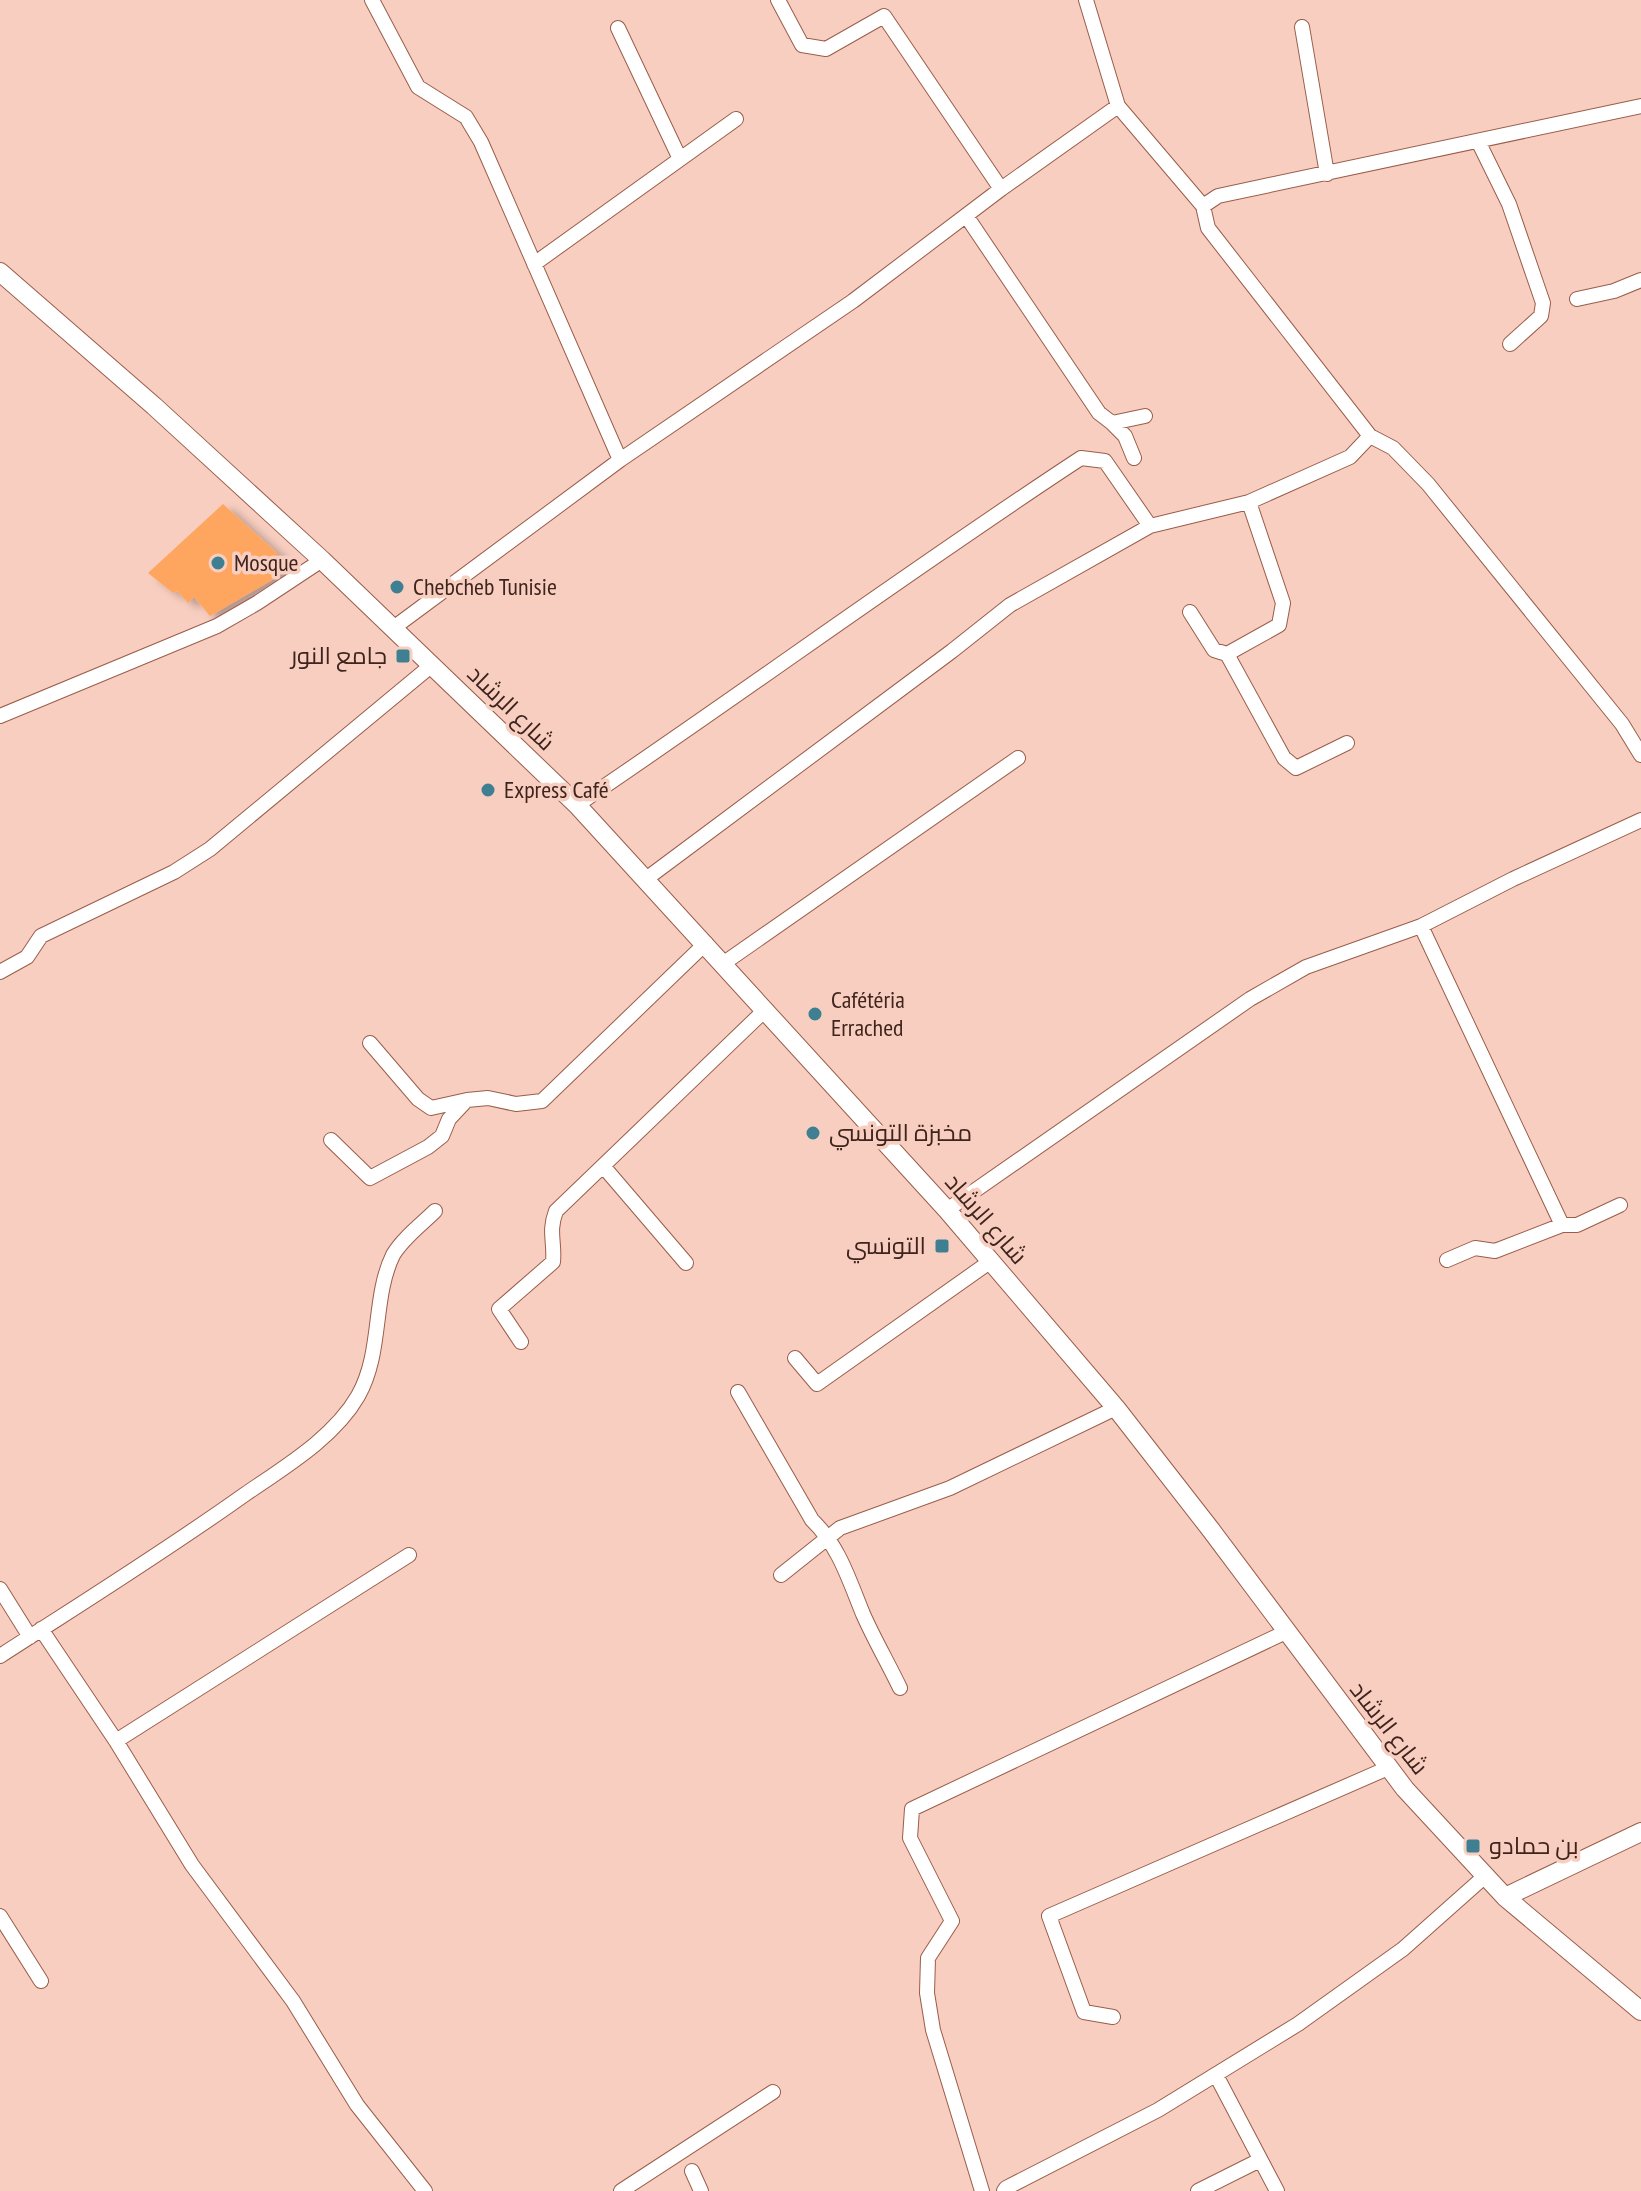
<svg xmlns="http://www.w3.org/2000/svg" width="1641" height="2191" font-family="'PT Sans Narrow',Cairo,sans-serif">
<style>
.building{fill:#fea65f;filter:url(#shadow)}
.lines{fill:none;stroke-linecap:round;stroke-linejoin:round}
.minor-casing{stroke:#9a5d49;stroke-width:16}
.tertiary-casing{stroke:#9a5d49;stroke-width:20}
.minor{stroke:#fff;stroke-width:14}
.tertiary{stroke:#fff;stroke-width:18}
.poi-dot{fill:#3e7f91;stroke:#f8cec0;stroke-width:3}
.labels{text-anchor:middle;stroke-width:7;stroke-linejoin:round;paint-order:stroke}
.poi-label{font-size:24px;fill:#3e241c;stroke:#f8cec0;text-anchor:start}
.street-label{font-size:24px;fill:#3e241c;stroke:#f8cec0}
</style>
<defs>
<filter id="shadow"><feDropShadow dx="9" dy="5" stdDeviation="4" flood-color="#0004"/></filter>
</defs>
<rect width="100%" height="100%" fill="#f8cec0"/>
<path class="building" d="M 223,504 L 276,552 L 281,561 L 279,576 L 210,616 L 194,597 L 188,603 L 177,591 L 173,593 L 148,573 Z"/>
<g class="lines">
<defs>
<path id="minor" d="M 372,0 L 418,87 L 466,117 L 481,142 L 620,460
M 778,0 L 802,45 L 826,49 L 884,16 L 1001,189
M 1086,0 L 1118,106
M 1302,27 L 1327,174
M 618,28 L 680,159
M 1478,141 L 1509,204 L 1543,303 L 1541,316 L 1510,344
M 1203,206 L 1208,228 L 1370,436 L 1393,448 L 1428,484 L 1622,724 L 1641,755
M 967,217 L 1099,413 L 1112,423 L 1145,416
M 534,264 L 736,119
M 1577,299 L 1614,291 L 1641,280
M 1112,423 L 1125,436 L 1134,458
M 1249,502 L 1283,603 L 1279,625 L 1227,654 L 1284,758 L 1296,768 L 1347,743
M 1190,612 L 1214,650 L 1227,654
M 392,629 L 620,460 L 853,301 L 1001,189 L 1118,106 L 1203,206 L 1218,196 L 1641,106
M 0,716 L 217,626 L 257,603 L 322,560
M 577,805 C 746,691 910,570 1081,458 L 1105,461 L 1150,526 L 1249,502 L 1350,457 L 1370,436
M 646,879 L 952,651 L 1010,605 L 1150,526
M 1421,926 L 1562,1225 L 1495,1251 L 1475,1248 L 1447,1260
M 724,963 L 1018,758
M 0,972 L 27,957 L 41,936 L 174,872 L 210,849 L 432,665
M 370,1043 L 418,1099 L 431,1108 L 467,1100 L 488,1098 L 516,1104 L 542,1101 L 706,943
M 331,1140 L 370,1178 L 428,1147 L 442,1136 L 449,1119 L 464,1103
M 603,1166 L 686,1263
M 947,1210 L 1250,999 L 1306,967 L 1421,926 L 1513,879 L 1641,820
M 1562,1225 L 1577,1225 L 1620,1205
M 521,1342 L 499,1309 L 553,1262 C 555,1242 548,1232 556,1211 L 766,1009
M 795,1358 L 817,1384 L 991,1261
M 738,1392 L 812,1520 C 839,1546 849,1580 863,1614 C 874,1639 888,1663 900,1688
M 781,1575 L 840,1528 L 950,1488 L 1116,1408
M 0,1589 L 30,1637
M 41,1629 L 116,1741 L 192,1865 L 293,2001 L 357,2105 L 425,2191
M 0,1656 C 82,1603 164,1552 244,1495 C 283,1468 334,1438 358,1396 C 383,1352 372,1298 393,1255 C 402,1239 422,1224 435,1211
M 116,1741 L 409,1555
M 0,1916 L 41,1981
M 1113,2017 L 1084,2012 L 1049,1916 L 1388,1768
M 1216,2075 L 1277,2191
M 692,2171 L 701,2191
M 621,2191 L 773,2092
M 982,2191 L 933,2030 L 927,1993 L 928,1958 L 952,1921 L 910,1838 L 912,1809 L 1288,1631
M 1004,2191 L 1006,2188 L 1158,2110 L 1298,2024 L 1403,1949 L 1484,1877
M 1198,2191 L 1260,2160"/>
<path id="tertiary" d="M 0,272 L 154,406 L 322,560 L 577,805 L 947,1210 L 1116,1408 L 1211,1530 L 1405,1789 L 1505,1897 L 1641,2011
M 1505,1897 L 1641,1832"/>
</defs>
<use href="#minor" class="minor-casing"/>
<use href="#tertiary" class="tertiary-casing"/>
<use href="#minor" class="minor"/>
<use href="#tertiary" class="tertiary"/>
</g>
<g class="poi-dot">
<circle cx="218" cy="563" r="8"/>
<circle cx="397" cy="587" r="8"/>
<rect x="395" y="648" width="16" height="16" rx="4"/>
<circle cx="488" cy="790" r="8"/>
<circle cx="815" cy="1014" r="8"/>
<circle cx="813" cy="1133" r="8"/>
<rect x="934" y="1238" width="16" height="16" rx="4"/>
<rect x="1465" y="1838" width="16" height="16" rx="4"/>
</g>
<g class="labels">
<g class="poi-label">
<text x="234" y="571">Mosque</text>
<text x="413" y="595">Chebcheb Tunisie</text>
<text x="387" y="664" text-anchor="end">جامع النور</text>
<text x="504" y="798">Express Café</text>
<text x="831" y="1008">Cafétéria<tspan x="831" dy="28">Errached</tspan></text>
<text x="829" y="1141">مخبزة التونسي</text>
<text x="926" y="1254" text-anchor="end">التونسي</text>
<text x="1489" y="1854">بن حمادو</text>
</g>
<g class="street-label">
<text transform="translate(511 708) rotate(44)" y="8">شارع الرشاد</text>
<text transform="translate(986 1219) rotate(49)" y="8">شارع الرشاد</text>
<text transform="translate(1389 1728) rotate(52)" y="8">شارع الرشاد</text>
</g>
</g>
</svg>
